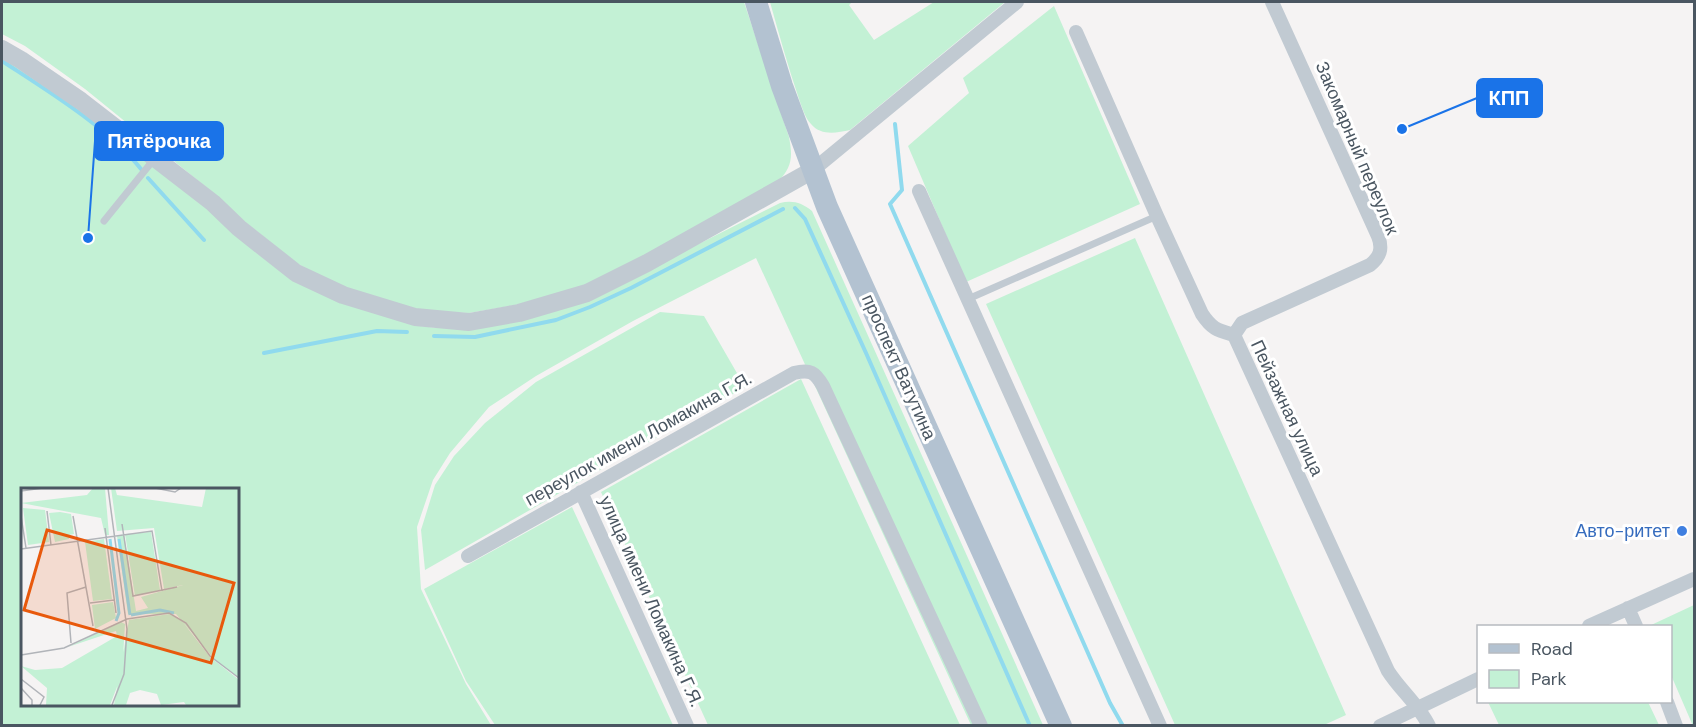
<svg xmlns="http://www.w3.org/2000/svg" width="1696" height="727" font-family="'DM Sans',sans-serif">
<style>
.green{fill:#c3f1d5;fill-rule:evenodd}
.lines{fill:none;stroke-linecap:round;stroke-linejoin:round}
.stream{stroke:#90daee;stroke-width:4}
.service{stroke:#c1cad2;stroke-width:7}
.minor{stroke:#c1cad2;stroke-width:14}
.tertiary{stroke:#c1cad2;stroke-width:18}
.primary{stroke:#b3c2d1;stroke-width:22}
.shop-dot{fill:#3f7fe0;stroke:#fff;stroke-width:2}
.labels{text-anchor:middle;stroke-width:6;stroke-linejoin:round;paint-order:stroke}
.street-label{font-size:18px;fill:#4a5661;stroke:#fff}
.shop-label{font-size:18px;fill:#366cbe;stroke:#fff;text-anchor:end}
.inset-river{fill:none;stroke:#90daee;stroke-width:3}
.inset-road{fill:none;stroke:#b1b4b9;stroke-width:1.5}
.view{fill:#e8590c;fill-opacity:0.15;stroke:#e8590c;stroke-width:3}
.inset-edge{fill:none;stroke:#4a5661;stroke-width:3}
.leader{fill:none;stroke:#1a73e8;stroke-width:2}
.callout-dot{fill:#1a73e8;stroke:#fff;stroke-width:2}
.callout{fill:#1a73e8;stroke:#1a73e8;stroke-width:2}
.callout-label{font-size:20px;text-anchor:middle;font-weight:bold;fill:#fff}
</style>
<rect width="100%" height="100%" fill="#f5f3f3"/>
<path class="green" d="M 2,2 L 744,2 L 789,137 C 793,158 792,167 777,183 L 643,256 L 583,286 L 516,305 L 469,313 L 418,311 L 344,289 L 300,266 L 244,221 L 217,196 L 85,89 L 25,46 L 2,34 Z
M 770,2 L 852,2 L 849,5 L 874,40 L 934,2 L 1005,2 L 850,130 C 836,133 821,136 811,124 C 805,118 802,107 799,99 C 788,67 779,34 770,2 Z
M 1054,6 L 1140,204 L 966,282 L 908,146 L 969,93 L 963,78 Z
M 2,52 L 19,62 L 236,231 L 413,325 L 437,328 L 469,328 L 649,269 L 780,203 C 793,200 802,203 812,211 L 1043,725 L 971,725 L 756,258 L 633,321 L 536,376 L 489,407 L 450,453 L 433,480 L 417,527 L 421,589 L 466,684 L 491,725 L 2,725 ZM 22,490 L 237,490 L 237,704 L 22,704 Z
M 1135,238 L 1346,715 L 1324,725 L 1175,725 L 986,304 Z
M 660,312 L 704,316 L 745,387 L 425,570 L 421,530 L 435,485 L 454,456 L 485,423 L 536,382 Z
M 801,379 L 960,725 L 708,725 L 601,492 Z
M 572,507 L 673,725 L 495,725 L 466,681 L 424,589 Z
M 1694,605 L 1694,725 L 1693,726 L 1671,675 L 1670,626 L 1649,626 Z
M 1488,702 L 1648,702 L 1659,725 L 1499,725 Z"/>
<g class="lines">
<path class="stream" d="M 2,61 C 48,91 106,126 141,169
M 895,124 L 902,190 L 890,204 L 1110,703 L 1123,726
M 148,178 L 204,240
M 795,208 L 805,219 L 866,353 L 1030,726
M 434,336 L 475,337 L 556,320 L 590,307 L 631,288 L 783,209
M 264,353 L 377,331 L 407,332"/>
<path class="service" d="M 104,221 L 155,158
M 968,299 L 1157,216"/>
<path class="minor" d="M 1076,32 L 1157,216 L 1202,314 C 1212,329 1217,330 1234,335 L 1388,671 C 1400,690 1419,705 1429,726
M 813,170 L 1017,2
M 919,191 L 1160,726
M 1234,335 L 1242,323 L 1370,265 C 1380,257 1383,249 1378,236 L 1272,2
M 581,492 L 687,726
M 468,556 L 794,373 C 810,369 815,372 823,386 L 981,726
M 1628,608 L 1636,626
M 1589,626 L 1694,579
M 1667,702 L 1676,726
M 1380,726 L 1478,679"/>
<path class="tertiary" d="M 2,49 L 21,60 L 81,101 L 213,203 L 239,228 L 296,273 L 343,295 L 415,317 L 469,322 L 519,313 L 587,293 L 647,263 L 813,170"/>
<path class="primary" d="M 756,2 L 782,86 L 827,207 L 1061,726"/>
</g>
<circle class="shop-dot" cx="1682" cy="531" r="6"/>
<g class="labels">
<g class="street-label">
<text transform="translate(1357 148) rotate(67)" y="6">Закомарный переулок</text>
<text transform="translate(899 367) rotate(66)" y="6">проспект Ватутина</text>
<text transform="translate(1287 408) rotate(65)" y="6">Пейзажная улица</text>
<text transform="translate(638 439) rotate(-29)" y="6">переулок имени Ломакина Г.Я.</text>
<text transform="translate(651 601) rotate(66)" y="6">улица имени Ломакина Г.Я.</text>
</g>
<g class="shop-label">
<text x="1670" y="537">Авто-ритет</text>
</g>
</g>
<g transform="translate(21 488)">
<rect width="218" height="218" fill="#f5f3f3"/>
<path d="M 72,0 L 84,0 L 88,47 L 84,47 L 80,30 L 0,15 L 66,7 ZM 90,0 L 94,0 L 96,7 L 181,19 L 185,0 L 217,0 L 217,189 L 194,172 L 155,126 L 107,126 L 96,48 L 103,46 L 115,123 L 127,120 L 120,109 L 162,97 L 143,101 L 133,40 L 96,43 ZM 2,20 L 24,22 L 28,54 L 7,57 ZM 39,24 L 50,26 L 53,46 L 48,47 L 48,51 L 34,54 L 28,25 ZM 130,44 L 139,102 L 114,108 L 104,46 ZM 83,51 L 91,111 L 72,113 L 64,54 ZM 92,114 L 95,130 L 74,141 L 71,117 ZM 148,126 L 161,133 L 189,169 L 217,191 L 217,217 L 165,217 L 163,214 L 140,217 L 136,206 L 119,202 L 109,205 L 105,217 L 93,217 L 108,132 ZM 100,134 L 104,136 L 101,186 L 89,217 L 25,217 L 26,200 L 0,178 L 14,182 L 41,180 L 96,148 L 95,143 L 47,159 Z" fill="#c3f1d5"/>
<path class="inset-river" d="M 89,51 L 98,125 L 95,133M 98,51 L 109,127M 110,127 L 139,122 L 153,125"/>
<path class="inset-road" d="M 87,0 L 106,141 L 103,186 L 91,217M 134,0 L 154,4 L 160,0M 0,3 L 22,0M 26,23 L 30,57M 0,28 L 5,60M 52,28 L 72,138M 101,36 L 112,108 L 156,99M 84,40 L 95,125M 0,61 L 131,43 L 141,103M 69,115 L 93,112M 50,155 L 46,105 L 65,99M 0,167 L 43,160 L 106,131 L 148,125 L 165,135 L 189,168 L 218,190M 0,191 L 23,209 L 19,217M 0,200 L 11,212 L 11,217"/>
<path class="view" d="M 26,42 L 213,95 L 190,175 L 3,122 Z"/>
<rect width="218" height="218" class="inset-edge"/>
</g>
<path class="leader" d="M1402 129L1477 98M88 238L95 141"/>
<g class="callout-dot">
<circle cx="1402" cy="129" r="6"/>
<circle cx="88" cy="238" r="6"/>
</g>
<g class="callout">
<rect x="1477" y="79" width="65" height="38" rx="6"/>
<rect x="95" y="122" width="128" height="38" rx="6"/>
</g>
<g class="callout-label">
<text x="1509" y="105">КПП</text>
<text x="159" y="148">Пятёрочка</text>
</g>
<rect width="1696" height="727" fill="none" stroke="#4a5661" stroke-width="6"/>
<rect x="1477" y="625" width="195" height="78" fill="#ffffff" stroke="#b7bbc0" stroke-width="1.5"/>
<rect x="1489" y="644" width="30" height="9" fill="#b3c2d1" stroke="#b7bbc0" stroke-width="1.5"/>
<text x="1531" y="655" font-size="18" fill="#4a5661">Road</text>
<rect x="1489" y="670" width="30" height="18" fill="#c3f1d5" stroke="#b7bbc0" stroke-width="1.5"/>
<text x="1531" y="685" font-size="18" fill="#4a5661">Park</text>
</svg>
